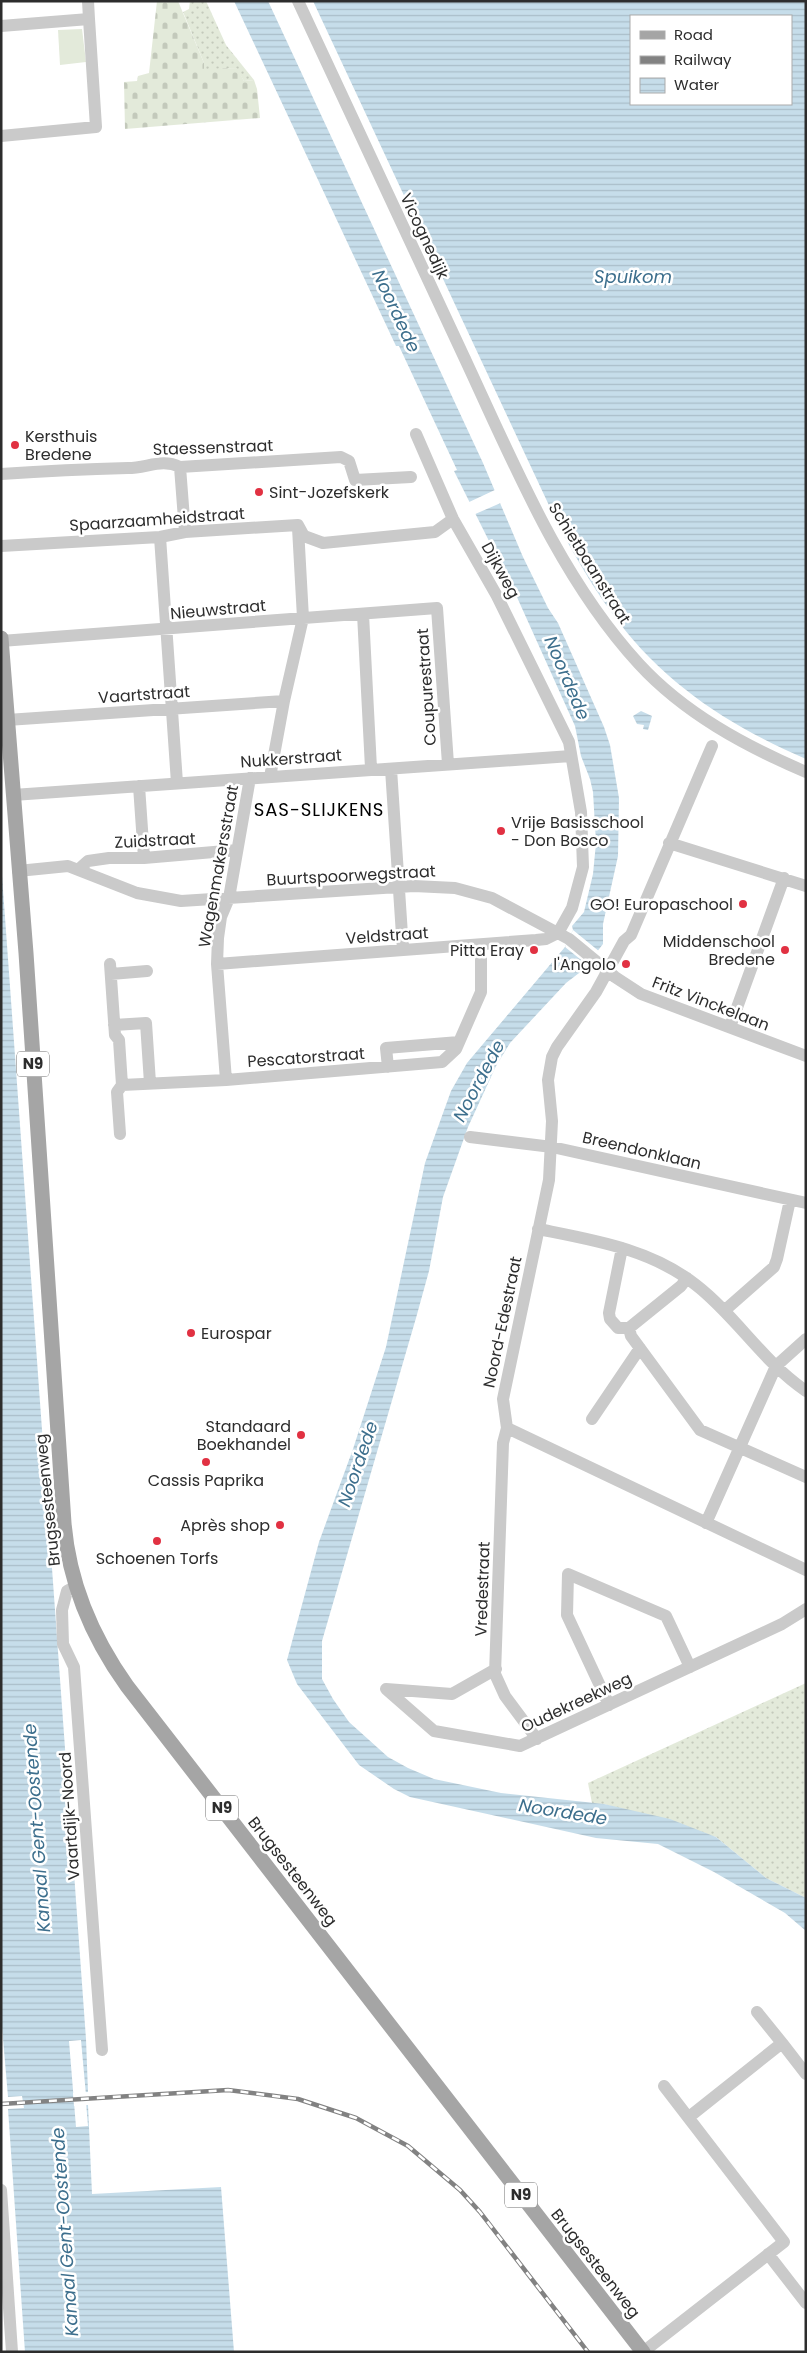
<svg xmlns="http://www.w3.org/2000/svg" width="807" height="2353" font-family="Poppins,sans-serif">
<style>
.grass{fill:url(#grass-dots)}
.cemetery{fill:url(#cemetery-stones)}
.garden{fill:#e3eada}
.water{fill:url(#water-rules);fill-rule:evenodd}
.pier{fill:#fff}
.lines{fill:none;stroke-linecap:round;stroke-linejoin:round}
.minor{stroke:#cacaca;stroke-width:12}
.major{stroke:#a5a5a5;stroke-width:15}
.rail-casing{stroke:#828282;stroke-width:4.5}
.rail{stroke:#fff;stroke-width:2.5;stroke-dasharray:8;stroke-linecap:butt}
.poi-dot{fill:#e13142;stroke:#fff;stroke-width:2}
.labels{text-anchor:middle;stroke-width:5;stroke-linejoin:round;paint-order:stroke}
.shield{fill:#fff;stroke:#6c6c6c;stroke-width:1}
.shield-label{font-size:15px;font-weight:bold;fill:#2d2d2d}
.street-label{font-size:16px;fill:#2d2d2d;stroke:#fff}
.poi-label{font-size:16px;fill:#2d2d2d;stroke:#fff;text-anchor:end}
.water-label{font-size:18px;font-style:italic;fill:#3d6f8d;stroke:#fff}
.neighbourhood-label{font-size:18px;letter-spacing:1px;fill:#000;stroke:#fff}
</style>
<defs>
<pattern id="grass-dots" width="8" height="8" patternUnits="userSpaceOnUse" patternTransform="scale(1.25)"><rect width="8" height="8" fill="#e3eada"/><path d="M2 2h.1M6 6h.1" fill="none" stroke="#c3c9bb" stroke-width="1.8" stroke-linecap="round"/></pattern>
<pattern id="cemetery-stones" width="16" height="16" patternUnits="userSpaceOnUse" patternTransform="scale(1.25)"><rect width="16" height="16" fill="#e3eada"/><path d="M2 7V4a2 2 0 0 1 4 0v3zM10 15v-3a2 2 0 0 1 4 0v3z" fill="#c3c9bb"/></pattern>
<pattern id="water-rules" width="6" height="5" patternUnits="userSpaceOnUse" patternTransform="scale(1.25)"><rect width="6" height="5" fill="#c6ddea"/><path d="M0 2.5h6" fill="none" stroke="#aabec9"/></pattern>
</defs>
<rect width="100%" height="100%" fill="#fff"/>
<path class="grass" d="M 190,1 L 206,1 L 226,45 L 254,80 L 244,81 L 236,68 L 204,70 L 204,63 L 183,12 L 189,9 Z
M 806,1683 L 806,1898 L 766,1878 L 716,1837 L 604,1804 L 592,1803 L 588,1783 Z"/>
<path class="cemetery" d="M 157,1 L 178,1 L 204,63 L 204,69 L 237,68 L 244,81 L 254,80 L 257,89 L 260,118 L 125,129 L 124,82 L 137,81 L 138,76 L 149,73 Z"/>
<path class="garden" d="M 82,29 L 86,62 L 60,65 L 58,30 Z"/>
<path class="water" d="M 234,1 L 268,1 L 483,463 L 523,557 L 548,608 L 558,623 L 604,727 L 610,745 L 619,798 L 618,856 L 603,924 L 603,944 L 583,970 L 566,983 L 510,1043 L 496,1066 L 468,1127 L 443,1197 L 429,1271 L 416,1318 L 322,1641 L 322,1679 L 333,1699 L 349,1722 L 388,1757 L 408,1768 L 434,1779 L 501,1793 L 604,1804 L 670,1819 L 716,1837 L 766,1878 L 806,1898 L 806,1931 L 785,1913 L 714,1872 L 658,1844 L 596,1838 L 410,1797 L 394,1789 L 359,1765 L 297,1684 L 287,1660 L 319,1542 L 353,1449 L 386,1347 L 425,1163 L 451,1091 L 467,1063 L 565,947 L 573,930 L 572,926 L 584,912 L 593,874 L 596,843 L 593,792 L 590,779 L 581,756 L 575,726 L 516,595 L 454,471 L 457,470 L 399,346 L 396,346 Z
M 313,1 L 806,1 L 806,759 C 732,727 667,686 618,621 C 596,593 579,562 561,531 ZM 631,16 L 791,16 L 791,104 L 631,104 Z
M 641,711 L 652,716 L 648,730 L 643,729 L 644,725 L 637,724 L 633,716 Z
M 1,862 L 86,2039 L 88,2092 L 73,2093 L 74,2106 L 88,2105 L 92,2194 L 221,2187 L 234,2352 L 25,2352 L 8,2109 L 24,2108 L 22,2096 L 8,2097 L 1,2015 Z"/>
<path class="pier" d="M 497,489 L 503,502 L 473,515 L 467,503 Z
M 573,930 L 600,952 L 588,968 L 584,965 L 585,963 L 565,947 Z
M 81,2040 L 86,2095 L 75,2096 L 76,2103 L 86,2102 L 88,2126 L 76,2127 L 69,2041 Z"/>
<g class="lines">
<path class="minor" d="M 298,1 C 353,121 409,240 465,359 C 514,464 560,578 639,664 C 684,713 745,746 806,772
M 1,26 L 89,19 L 88,1
M 1,136 L 96,127 L 89,19
M 416,434 L 453,519 L 497,596 L 569,742 L 581,812 L 583,867 L 572,908 L 558,933
M 180,467 L 185,532
M 1,474 C 44,471 85,469 128,468 C 147,468 162,458 180,467 L 341,457 L 349,461 L 355,480 L 411,477
M 160,537 L 177,783
M 1,546 L 160,537 L 185,532 L 298,525 L 304,536 L 323,543 L 435,532 L 453,519
M 363,614 L 371,768
M 1,641 L 437,608 L 448,764
M 7,720 L 284,701
M 712,746 L 631,935 L 624,941 L 596,992 L 557,1047 L 552,1057 L 548,1080 L 552,1121 L 549,1180 L 503,1399 L 507,1428 L 806,1570
M 391,769 L 403,950
M 270,777 L 284,701 L 303,618 L 298,528
M 139,786 L 144,858
M 13,795 L 571,756
M 669,843 L 806,886
M 79,869 L 88,861 L 109,858 L 144,858 L 237,850
M 18,871 L 68,866 L 137,893 L 181,901 L 414,886 L 455,888 L 492,898 L 569,939 L 615,977 L 641,994 L 806,1056
M 110,964 L 115,1035 L 119,1040 L 122,1085 L 226,1080 L 442,1062 L 456,1049 L 481,992 L 481,945
M 217,964 L 536,940 L 546,939 L 558,933
M 111,974 L 147,971
M 114,1025 L 146,1023 L 150,1083
M 730,1027 L 784,878
M 388,1067 L 386,1048 L 459,1042
M 226,1080 L 217,964 L 218,938 L 221,917 L 229,898 L 250,778
M 120,1134 L 117,1092 L 122,1085
M 470,1137 L 552,1147 L 806,1203
M 538,1229 C 593,1240 651,1249 696,1285 C 736,1316 763,1362 806,1391
M 622,1248 L 609,1313 L 610,1319 L 618,1328 L 629,1328 L 681,1286 L 687,1278
M 724,1311 L 774,1267 L 777,1259 L 790,1200
M 629,1328 L 631,1336 L 700,1430 L 806,1477
M 592,1419 L 640,1348
M 507,1428 L 503,1443 L 495,1674 L 505,1696 L 537,1739
M 706,1523 L 776,1366 L 806,1339
M 76,1586 L 67,1591 L 62,1610 L 63,1644 L 74,1667 L 102,2050
M 496,1669 L 452,1694 L 386,1689 L 434,1731 L 520,1746 L 782,1624 L 806,1609
M 609,1705 L 567,1615 L 568,1574 L 666,1616 L 690,1667
M 782,2043 L 806,2074
M 689,2117 L 782,2043 L 757,2012
M 1,2190 L 12,2352
M 768,2254 L 806,2303
M 643,2352 L 784,2242 L 664,2086"/>
<path class="major" d="M 1,638 L 26,953 L 64,1523 C 69,1583 92,1637 127,1686 L 643,2352"/>
<defs>
<path id="rail" d="M 1,2104 L 228,2090 L 298,2099 L 356,2118 L 408,2146 L 460,2190 L 480,2212 L 588,2352"/>
</defs>
<use href="#rail" class="rail-casing"/>
<use href="#rail" class="rail"/>
</g>
<g class="poi-dot">
<circle cx="15" cy="445" r="5"/>
<circle cx="259" cy="492" r="5"/>
<circle cx="501" cy="831" r="5"/>
<circle cx="743" cy="904" r="5"/>
<circle cx="534" cy="950" r="5"/>
<circle cx="785" cy="950" r="5"/>
<circle cx="626" cy="964" r="5"/>
<circle cx="191" cy="1333" r="5"/>
<circle cx="301" cy="1435" r="5"/>
<circle cx="206" cy="1462" r="5"/>
<circle cx="280" cy="1525" r="5"/>
<circle cx="157" cy="1541" r="5"/>
</g>
<g class="labels">
<g class="shield">
<rect x="17" y="1051.5" width="32" height="25" rx="4"/>
<rect x="206" y="1795.5" width="32" height="25" rx="4"/>
<rect x="505" y="2182.5" width="32" height="25" rx="4"/>
</g>
<g class="shield-label">
<text x="33" y="1069">N9</text>
<text x="222" y="1813">N9</text>
<text x="521" y="2200">N9</text>
</g>
<g class="street-label">
<text transform="translate(425 236) rotate(65)" y="6">Vicognedijk</text>
<text transform="translate(213 447) rotate(-2)" y="6">Staessenstraat</text>
<text transform="translate(157 519) rotate(-4)" y="6">Spaarzaamheidstraat</text>
<text transform="translate(590 563) rotate(58)" y="6">Schietbaanstraat</text>
<text transform="translate(501 570) rotate(61)" y="6">Dijkweg</text>
<text transform="translate(218 609) rotate(-5)" y="6">Nieuwstraat</text>
<text transform="translate(426 687) rotate(-94)" y="6">Coupurestraat</text>
<text transform="translate(144 694) rotate(-4)" y="6">Vaartstraat</text>
<text transform="translate(291 758) rotate(-4)" y="6">Nukkerstraat</text>
<text transform="translate(155 840) rotate(-3)" y="6">Zuidstraat</text>
<text transform="translate(218 866) rotate(-80)" y="6">Wagenmakersstraat</text>
<text transform="translate(351 875) rotate(-3)" y="6">Buurtspoorwegstraat</text>
<text transform="translate(387 935) rotate(-4)" y="6">Veldstraat</text>
<text transform="translate(711 1003) rotate(21)" y="6">Fritz Vinckelaan</text>
<text transform="translate(306 1057) rotate(-4)" y="6">Pescatorstraat</text>
<text transform="translate(642 1150) rotate(13)" y="6">Breendonklaan</text>
<text transform="translate(502 1322) rotate(-78)" y="6">Noord-Edestraat</text>
<text transform="translate(47 1500) rotate(-96)" y="6">Brugsesteenweg</text>
<text transform="translate(482 1589) rotate(-88)" y="6">Vredestraat</text>
<text transform="translate(576 1702) rotate(-25)" y="6">Oudekreekweg</text>
<text transform="translate(69 1816) rotate(-94)" y="6">Vaartdijk-Noord</text>
<text transform="translate(293 1871) rotate(52)" y="6">Brugsesteenweg</text>
<text transform="translate(596 2263) rotate(52)" y="6">Brugsesteenweg</text>
</g>
<g class="poi-label">
<text x="25" y="442" text-anchor="start">Kersthuis<tspan x="25" dy="18">Bredene</tspan></text>
<text x="269" y="498" text-anchor="start">Sint-Jozefskerk</text>
<text x="511" y="828" text-anchor="start">Vrije Basisschool<tspan x="511" dy="18">- Don Bosco</tspan></text>
<text x="733" y="910">GO! Europaschool</text>
<text x="775" y="947">Middenschool<tspan x="775" dy="18">Bredene</tspan></text>
<text x="524" y="956">Pitta Eray</text>
<text x="616" y="970">l'Angolo</text>
<text x="201" y="1339" text-anchor="start">Eurospar</text>
<text x="291" y="1432">Standaard<tspan x="291" dy="18">Boekhandel</tspan></text>
<text x="206" y="1486" text-anchor="middle">Cassis Paprika</text>
<text x="270" y="1531">Après shop</text>
<text x="157" y="1564" text-anchor="middle">Schoenen Torfs</text>
</g>
<g class="water-label">
<text x="633" y="283">Spuikom</text>
<text transform="translate(396 311) rotate(65)" y="6">Noordede</text>
<text transform="translate(567 678) rotate(67)" y="6">Noordede</text>
<text transform="translate(479 1081) rotate(-62)" y="6">Noordede</text>
<text transform="translate(358 1464) rotate(-71)" y="6">Noordede</text>
<text transform="translate(563 1812) rotate(9)" y="6">Noordede</text>
<text transform="translate(37 1828) rotate(-94)" y="6">Kanaal Gent-Oostende</text>
<text transform="translate(65 2232) rotate(-94)" y="6">Kanaal Gent-Oostende</text>
</g>
<g class="neighbourhood-label">
<text x="319" y="816">SAS-SLIJKENS</text>
</g>
</g>
<rect width="807" height="2353" fill="none" stroke="#2d2d2d" stroke-width="5"/>
<rect x="630" y="15" width="162" height="90" fill="#ffffff" stroke="#ababab"/>
<rect x="640" y="31" width="25" height="8" fill="#a5a5a5" stroke="#ababab"/>
<text x="674" y="40" font-size="15" fill="#2d2d2d">Road</text>
<rect x="640" y="56" width="25" height="8" fill="#828282" stroke="#ababab"/>
<text x="674" y="65" font-size="15" fill="#2d2d2d">Railway</text>
<rect x="640" y="78" width="25" height="15" fill="url(#water-rules)" stroke="#ababab"/>
<text x="674" y="90" font-size="15" fill="#2d2d2d">Water</text>
</svg>
